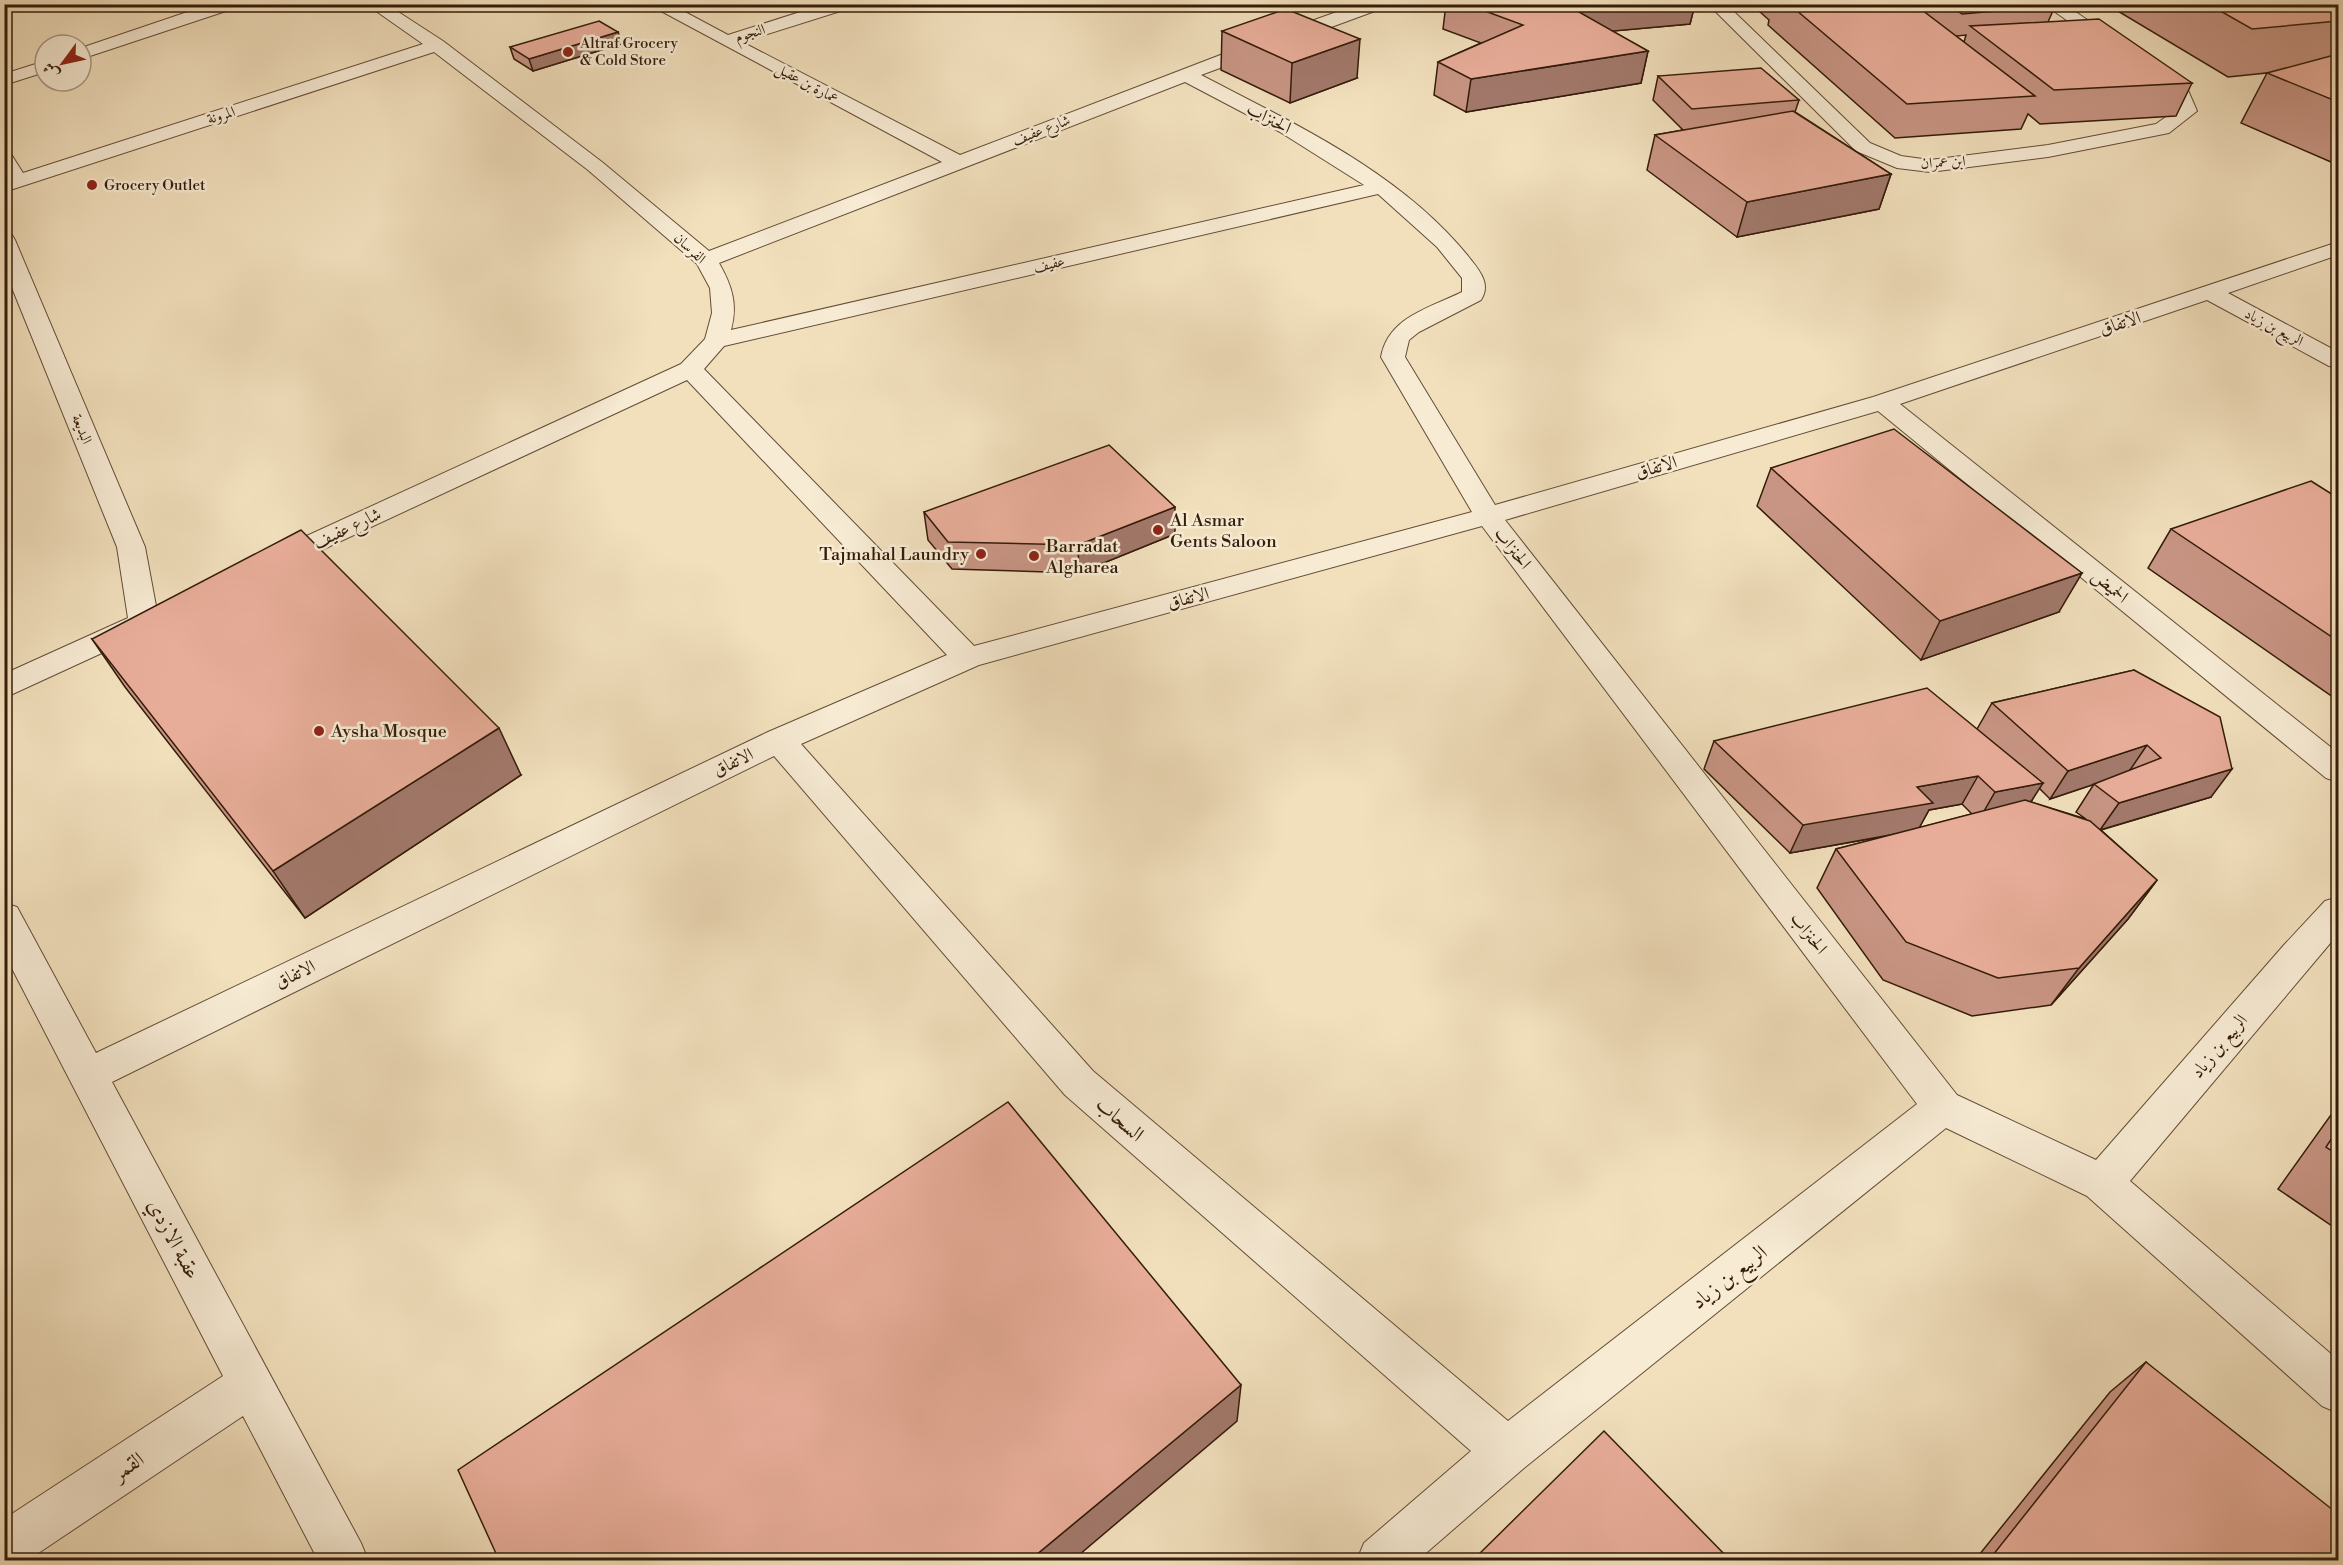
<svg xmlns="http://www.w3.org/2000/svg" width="2343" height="1565" font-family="'Libre Bodoni',Amiri,serif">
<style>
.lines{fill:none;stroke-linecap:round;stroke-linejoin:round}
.street-casing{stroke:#644d36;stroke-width:2}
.street{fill:#f7ebd4;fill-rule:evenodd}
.wall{fill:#c89584;stroke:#341c09;stroke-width:1.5;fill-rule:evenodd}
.shaded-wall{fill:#a2796b;stroke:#341c09;stroke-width:1.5}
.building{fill:#e8ad99;stroke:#341c09;stroke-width:1.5}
.poi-dot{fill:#8f2418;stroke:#f7ebd4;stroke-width:2}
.labels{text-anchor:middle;stroke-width:5;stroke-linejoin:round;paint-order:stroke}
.far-street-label{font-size:15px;fill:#341c09;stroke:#f7ebd4}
.far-poi-label{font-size:15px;fill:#341c09;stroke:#f7ebd4;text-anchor:start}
.street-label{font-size:18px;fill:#341c09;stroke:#f7ebd4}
.poi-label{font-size:18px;fill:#341c09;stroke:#f7ebd4;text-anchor:start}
.near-street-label{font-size:21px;fill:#341c09;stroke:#f7ebd4}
</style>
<rect width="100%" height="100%" fill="#f2e0bd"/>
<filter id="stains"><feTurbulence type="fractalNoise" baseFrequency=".00333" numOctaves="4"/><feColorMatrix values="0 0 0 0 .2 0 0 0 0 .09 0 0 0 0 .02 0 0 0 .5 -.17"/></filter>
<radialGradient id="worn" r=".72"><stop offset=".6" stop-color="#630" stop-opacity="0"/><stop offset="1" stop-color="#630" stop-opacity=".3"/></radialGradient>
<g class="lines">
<defs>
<path id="street" d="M 211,4 L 237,4 L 235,8 L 81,59 L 81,48 Z
M 366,4 L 386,4 L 443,41 L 602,162 L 709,251 L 942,162 L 648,4 L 670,4 L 728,35 L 825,4 L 852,4 L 850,8 L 742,42 L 960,155 L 1275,34 L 1359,4 L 1385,4 L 1383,8 L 1201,75 C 1295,124 1400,172 1468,256 C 1478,269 1492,283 1481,300 L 1419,332 L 1409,340 L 1405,357 L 1495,505 L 1873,397 L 2338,242 L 2338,255 L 2228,293 L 2338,352 L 2338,368 L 2329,366 L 2207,300 L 1900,404 L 2338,753 L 2338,782 L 2326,778 L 1878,411 L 1505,520 L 1957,1095 L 2096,1160 L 2284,945 L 2325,901 L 2338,897 L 2338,934 L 2130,1181 L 2338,1360 L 2338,1413 L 2322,1406 L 2087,1196 L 1946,1128 L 1524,1468 L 1418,1560 L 1357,1560 L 1364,1543 L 1471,1451 L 1065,1095 L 774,756 L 112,1082 L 361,1543 L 368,1560 L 318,1560 L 243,1416 L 28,1560 L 4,1560 L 4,1519 L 223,1376 L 4,953 L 4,903 L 17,907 L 96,1053 L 768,732 L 947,655 L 687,380 L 283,568 L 273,571 L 263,568 L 259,562 L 263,556 L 681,364 L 705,339 L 712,313 L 710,288 L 697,264 L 588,170 L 434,52 L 4,192 L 4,152 L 11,154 L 23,173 L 423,44 ZM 1185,82 L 1280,132 L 1364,185 L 731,330 C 738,304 732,286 719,263 ZM 1378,194 L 1437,247 L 1462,278 L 1462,292 C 1430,308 1388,317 1381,357 L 1472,512 L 974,646 L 704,369 L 724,346 ZM 1482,526 L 1917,1104 L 1508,1421 L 1093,1071 L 801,744 L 979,665 Z
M 1708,4 L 1726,4 L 1870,143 L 1901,156 L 1930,160 L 2048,145 L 2156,124 L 2177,109 L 2172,95 L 2044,4 L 2064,4 L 2187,88 L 2197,111 L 2169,133 L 2048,157 L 1930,172 L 1897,168 L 1856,151 Z
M 45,61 L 45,72 L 4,85 L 4,74 Z
M 4,234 L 12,235 L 15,240 L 145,547 L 159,622 L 154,629 L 4,698 L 4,674 L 128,618 L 117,547 L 4,268 Z"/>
</defs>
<use href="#street" class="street-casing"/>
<use href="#street" class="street"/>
</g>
<path class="wall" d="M 1446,4 L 1695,4 L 1690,24 L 1612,31 L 1648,51 L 1641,83 L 1466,112 L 1434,95 L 1438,62 L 1481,43 L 1443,29 Z
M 1751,4 L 2052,4 L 2055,6 L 2048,22 L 2192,83 L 2176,116 L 2040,124 L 2028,114 L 2021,129 L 1895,138 L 1768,25 L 1769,20 ZM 1966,35 L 1964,42 L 1956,36 Z
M 2106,4 L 2336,4 L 2338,6 L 2338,165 L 2241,123 L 2267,73 L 2228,77 Z
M 1222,31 L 1357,78 L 1290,103 L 1221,70 Z
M 618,32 L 621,44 L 533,71 L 514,59 L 510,47 Z
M 1658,76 L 1799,100 L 1795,112 L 1891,174 L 1879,209 L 1737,237 L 1647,170 L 1655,135 L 1683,130 L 1653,100 Z
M 1771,468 L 2059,612 L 1921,660 L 1757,506 Z
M 2338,498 L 2338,694 L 2333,697 L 2148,568 L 2171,529 Z
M 924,512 L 1175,534 L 1079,573 L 952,569 L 928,540 Z
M 92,639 L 521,775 L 305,918 L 125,687 Z
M 2134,670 L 2211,797 L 2101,830 L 2157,880 L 2128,919 L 2051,1005 L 1972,1016 L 1883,980 L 1817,888 L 1836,849 L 1893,835 L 1790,853 L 1704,769 L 1714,741 L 1977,729 L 1992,703 ZM 2106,780 L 2094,784 L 2076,812 L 2086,819 L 2031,802 L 2039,788 L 2050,799 ZM 1962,804 L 1972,814 L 1919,828 L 1929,810 Z
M 2338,1105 L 2338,1230 L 2278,1189 Z
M 2146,1362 L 2338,1560 L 1975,1560 L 2110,1392 Z"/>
<path class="shaded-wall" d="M 1564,4 L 1695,4 L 1690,24 L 1559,36 Z
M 618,32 L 621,44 L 533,71 L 529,59 Z
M 1360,39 L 1357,78 L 1290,103 L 1292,63 Z
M 1648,51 L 1641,83 L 1466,112 L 1471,79 Z
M 1891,174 L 1879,209 L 1737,237 L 1747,202 Z
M 1175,507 L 1175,534 L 1079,573 L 1078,545 Z
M 2082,573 L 2059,612 L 1921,660 L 1940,621 Z
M 2338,690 L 2338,694 L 2333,697 Z
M 499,728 L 521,775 L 305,918 L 273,871 Z
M 2147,745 L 2128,773 L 2050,799 L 2068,771 Z
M 2232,769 L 2211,797 L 2100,830 L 2119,803 Z
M 1978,776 L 1962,804 L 1929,810 L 1918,830 L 1790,853 L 1803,825 L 1917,787 Z
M 2043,783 L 2025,811 L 1979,820 L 1995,792 Z
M 2157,880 L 2128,919 L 2051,1005 L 2079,968 Z
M 1241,1385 L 1237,1421 L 1073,1560 L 1030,1560 Z"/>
<path class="building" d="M 1466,4 L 1565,4 L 1648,51 L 1471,79 L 1438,62 L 1523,25 Z
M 1789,4 L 1914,4 L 2035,96 L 1907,104 Z
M 1948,4 L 2052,4 L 2055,6 L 1962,14 Z
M 2208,4 L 2336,4 L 2338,6 L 2338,21 L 2252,29 Z
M 1286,9 L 1360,39 L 1292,63 L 1222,31 Z
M 2099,19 L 2192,83 L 2054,90 L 1970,26 Z
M 599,21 L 618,32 L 529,59 L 510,47 Z
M 2338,54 L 2338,102 L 2267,73 Z
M 1761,68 L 1799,100 L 1692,109 L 1658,76 Z
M 1793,111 L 1891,174 L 1747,202 L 1655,135 Z
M 1894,429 L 2082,573 L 1940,621 L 1771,468 Z
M 1109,445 L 1175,507 L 1078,545 L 948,542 L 924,512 Z
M 2311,481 L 2338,498 L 2338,641 L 2171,529 Z
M 301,530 L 499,728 L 273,871 L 92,639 Z
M 2134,670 L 2220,717 L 2232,769 L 2119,803 L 2094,784 L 2161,758 L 2147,745 L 2068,771 L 1992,703 Z
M 1927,688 L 2043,783 L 1995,792 L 1978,776 L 1917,787 L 1933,803 L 1803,825 L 1714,741 Z
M 2025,800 L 2090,821 L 2157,880 L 2079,968 L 1998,978 L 1906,942 L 1836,849 Z
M 1008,1102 L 1241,1385 L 1030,1560 L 499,1560 L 458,1470 Z
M 2338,1129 L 2338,1155 L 2326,1147 Z
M 2146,1362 L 2338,1514 L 2338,1560 L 1989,1560 Z
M 1604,1431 L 1730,1560 L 1473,1560 Z"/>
<g class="poi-dot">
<circle cx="568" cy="52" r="6"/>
<circle cx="92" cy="185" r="6"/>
<circle cx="1158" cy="530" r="6"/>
<circle cx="981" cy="554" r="6"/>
<circle cx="1034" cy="556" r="6"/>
<circle cx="319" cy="731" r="6"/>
</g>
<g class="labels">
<g class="far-street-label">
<text transform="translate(750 33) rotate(-17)" y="5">النجوم</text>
<text transform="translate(807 83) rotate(28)" y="5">عمارة بن عقيل</text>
<text transform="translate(221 115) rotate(-18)" y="5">المرونة</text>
<text transform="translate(1041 130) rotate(-21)" y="5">شارع عفيف</text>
<text transform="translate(1943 162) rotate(-3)" y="5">ابن عمران</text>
<text transform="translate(690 248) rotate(43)" y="5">الفرسان</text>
<text transform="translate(1049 264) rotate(-13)" y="5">عفيف</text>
<text transform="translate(2274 327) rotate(28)" y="5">الربيع بن زياد</text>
<text transform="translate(82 429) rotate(68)" y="5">البديعة</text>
</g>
<g class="far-poi-label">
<text x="580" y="48">Altraf Grocery<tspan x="580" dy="17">&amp; Cold Store</tspan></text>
<text x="104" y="190">Grocery Outlet</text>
</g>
<g class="street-label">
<text transform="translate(1269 118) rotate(28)" y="6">الحنزاب</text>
<text transform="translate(2120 323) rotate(-18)" y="6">الاتفاق</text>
<text transform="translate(1656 467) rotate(-16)" y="6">الاتفاق</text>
<text transform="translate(347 528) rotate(-25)" y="6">شارع عفيف</text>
<text transform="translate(1513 548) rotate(52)" y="6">الحنزاب</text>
<text transform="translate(2110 586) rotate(39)" y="6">الحميض</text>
<text transform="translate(1188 598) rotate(-15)" y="6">الاتفاق</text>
<text transform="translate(733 762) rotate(-26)" y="6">الاتفاق</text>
<text transform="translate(1809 933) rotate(52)" y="6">الحنزاب</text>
<text transform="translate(295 974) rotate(-26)" y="6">الاتفاق</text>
<text transform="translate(2219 1046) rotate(-50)" y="6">الربيع بن زياد</text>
</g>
<g class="poi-label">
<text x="1170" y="526">Al Asmar<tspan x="1170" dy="21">Gents Saloon</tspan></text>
<text x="1046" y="552">Barradat<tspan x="1046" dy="21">Algharea</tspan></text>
<text x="969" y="560" text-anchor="end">Tajmahal Laundry</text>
<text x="331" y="737">Aysha Mosque</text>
</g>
<g class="near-street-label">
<text transform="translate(1120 1119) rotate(41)" y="7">السحاب</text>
<text transform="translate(174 1239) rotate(62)" y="7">عقبة الازدي</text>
<text transform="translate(1729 1277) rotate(-38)" y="7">الربيع بن زياد</text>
<text transform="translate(128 1466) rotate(-34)" y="7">القمر</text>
</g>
</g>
<rect width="2343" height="1565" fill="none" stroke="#f2e0bd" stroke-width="24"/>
<rect x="6" y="6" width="2331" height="1553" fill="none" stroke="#341c09" stroke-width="3"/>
<rect x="12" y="12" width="2319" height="1541" fill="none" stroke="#341c09" stroke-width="1.5"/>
<g transform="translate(63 63) rotate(237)"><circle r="28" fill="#f7ebd4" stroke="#a99883" stroke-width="1.5"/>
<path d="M0-4.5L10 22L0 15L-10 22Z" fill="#8f2418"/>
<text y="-9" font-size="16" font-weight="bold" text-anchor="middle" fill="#341c09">ش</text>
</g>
<rect width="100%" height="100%" filter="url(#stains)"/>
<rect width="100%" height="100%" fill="url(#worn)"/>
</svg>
